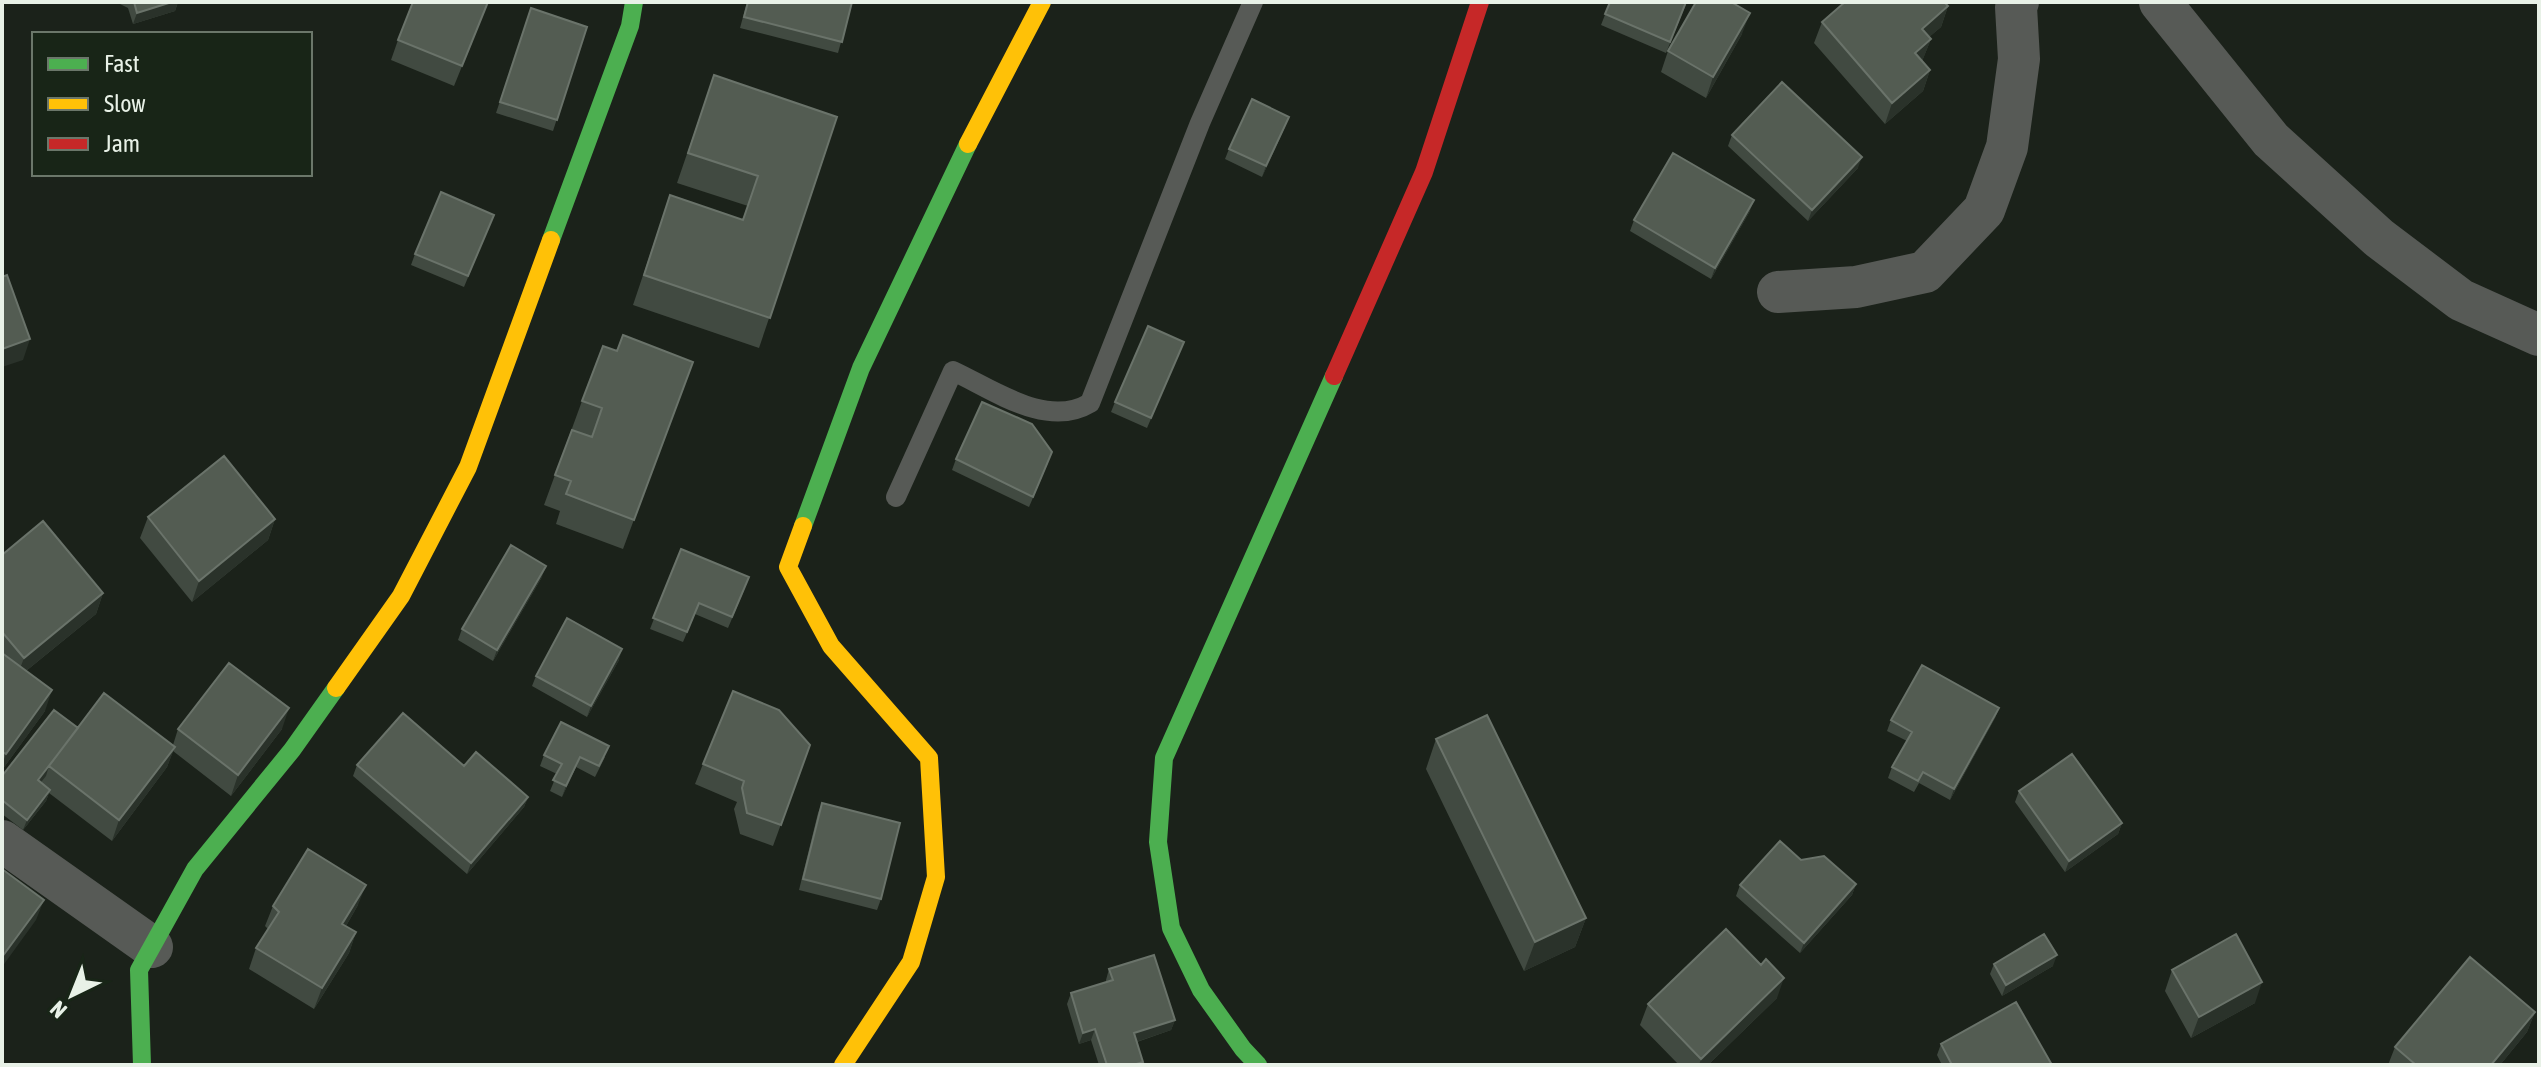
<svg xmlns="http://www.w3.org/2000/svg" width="2541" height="1067" font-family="'Asap Condensed',sans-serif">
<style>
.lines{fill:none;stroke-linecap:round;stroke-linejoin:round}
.lane{stroke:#575a56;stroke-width:20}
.street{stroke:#575a56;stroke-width:42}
.fast{stroke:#4caf50;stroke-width:18}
.slow{stroke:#ffc107;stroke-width:18}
.jam{stroke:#c62828;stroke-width:18}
.wall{fill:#414a41}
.shaded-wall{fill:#2a322a}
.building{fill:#535c52;stroke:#6a736a;stroke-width:2}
</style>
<rect width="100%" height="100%" fill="#1b221a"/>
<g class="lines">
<path class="lane" d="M 896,497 L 953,371 C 994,390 1047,429 1090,403 L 1200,123 L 1253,2"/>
<path class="street" d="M 2160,2 L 2271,140 L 2379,238 L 2461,300 L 2539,335
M 1778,292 L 1856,287 L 1925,272 L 1984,210 L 2007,147 L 2019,59 L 2016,7 L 2018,2
M 2,841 L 152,947"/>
<path class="fast" d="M 551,240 L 630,26 L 634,2
M 803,526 L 861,368 L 968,144
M 142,1065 L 139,970 L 195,869 L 292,750 L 336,688
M 1258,1065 L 1243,1049 L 1201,990 L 1171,928 L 1158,842 L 1164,758 L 1334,376"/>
<path class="slow" d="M 968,144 L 1042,2
M 803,526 L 788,567 L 831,646 L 929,758 L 936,877 L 911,962 L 843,1065
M 336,688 L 401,596 L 468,467 L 551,240"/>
<path class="jam" d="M 1334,376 L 1424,172 L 1480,2"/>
</g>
<path class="wall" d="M 116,2 L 178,2 L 175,11 L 133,24 L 128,8 Z
M 488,2 L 454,86 L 391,60 L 398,40 Z
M 747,2 L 852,2 L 838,53 L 740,28 Z
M 1610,2 L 1687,2 L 1666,53 L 1601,25 Z
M 1948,6 L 1941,27 L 1929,37 L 1931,39 L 1922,61 L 1930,70 L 1923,91 L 1885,124 L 1814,43 L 1822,22 Z
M 531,8 L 587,27 L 553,131 L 496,113 Z
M 1742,34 L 1706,98 L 1661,72 L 1668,51 Z
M 714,75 L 837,117 L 759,348 L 633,305 L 670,195 L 743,220 L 748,206 L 677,183 Z
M 1285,127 L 1262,177 L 1225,159 L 1229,149 Z
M 1732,135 L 1858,168 L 1808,221 L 1728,146 Z
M 1750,211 L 1711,279 L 1630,231 L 1634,220 Z
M 494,215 L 464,287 L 411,265 L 415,254 Z
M 1184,342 L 1147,428 L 1111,412 L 1115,402 Z
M 617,351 L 693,362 L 623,549 L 556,524 L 560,511 L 544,505 L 582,401 Z
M 956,459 L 1048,463 L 1029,507 L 952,470 Z
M 148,517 L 275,519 L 268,540 L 192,602 L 140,538 Z
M 681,549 L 745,588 L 728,628 L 695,614 L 683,642 L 650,629 Z
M 2,555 L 103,593 L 96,614 L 26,671 L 45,711 L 2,770 Z
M 542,577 L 493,661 L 458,640 L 462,629 Z
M 619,660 L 587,717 L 532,686 L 536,676 Z
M 1999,708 L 1995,718 L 1950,800 L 1919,783 L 1914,792 L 1888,778 L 1892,767 L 1907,741 L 1887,731 L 1891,720 Z
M 78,728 L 173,745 L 178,729 L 282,729 L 231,796 L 173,751 L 167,767 L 112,841 L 49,793 L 46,801 L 23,830 L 2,814 L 2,776 Z
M 1436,739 L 1586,918 L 1575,947 L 1524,971 L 1426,769 Z
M 810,745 L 773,846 L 740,834 L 734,809 L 737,802 L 695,784 L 703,764 Z
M 544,755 L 605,757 L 595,777 L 576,767 L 562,797 L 550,791 L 557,774 L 540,766 Z
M 357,765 L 464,766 L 528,797 L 524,807 L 467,874 L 353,776 Z
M 2019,791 L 2122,823 L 2118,834 L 2065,872 L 2015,802 Z
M 822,803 L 881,899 L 877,910 L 799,890 L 818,813 Z
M 1801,860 L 1856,884 L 1852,895 L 1800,953 L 1736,896 L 1740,885 Z
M 358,905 L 346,926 L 356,932 L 349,953 L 314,1009 L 249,969 L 256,948 L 268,929 L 265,926 L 273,906 Z
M 1994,964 L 2053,966 L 2002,996 L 1990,974 Z
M 1109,969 L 1175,1020 L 1171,1030 L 1137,1042 L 1142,1065 L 1099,1065 L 1091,1040 L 1079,1044 L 1067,1004 L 1071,993 L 1106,982 L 1106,980 Z
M 2172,970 L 2255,1003 L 2191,1038 L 2165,991 Z
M 1777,998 L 1708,1065 L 1679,1065 L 1640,1025 L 1648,1004 Z
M 2535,1012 L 2527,1032 L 2500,1065 L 2388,1065 L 2395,1047 Z
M 1941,1044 L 2052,1065 L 1942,1065 L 1937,1055 Z"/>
<path class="shaded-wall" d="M 172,2 L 178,2 L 175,11 L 133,24 L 137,13 Z
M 1948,6 L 1941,27 L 1914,50 L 1922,29 Z
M 1750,13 L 1742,34 L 1706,98 L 1713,77 Z
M 1931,39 L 1923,59 L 1908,74 L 1915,53 Z
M 1930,70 L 1923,91 L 1885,124 L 1892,103 Z
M 1289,117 L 1285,127 L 1262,177 L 1266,166 Z
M 1862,157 L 1858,168 L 1808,221 L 1812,210 Z
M 1754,200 L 1750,211 L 1711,279 L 1715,268 Z
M 30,339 L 23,360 L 2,367 L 2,349 Z
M 275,519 L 268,540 L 192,602 L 199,581 Z
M 546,566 L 542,577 L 493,661 L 497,650 Z
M 103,593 L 96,614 L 16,679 L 24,658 Z
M 622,649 L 619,660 L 587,717 L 591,706 Z
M 52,690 L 45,711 L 2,770 L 2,764 L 6,754 Z
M 289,708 L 282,729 L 231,796 L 238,775 Z
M 1999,708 L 1995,718 L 1950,800 L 1954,789 Z
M 78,728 L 49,766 L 46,776 L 34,791 L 38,780 Z
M 175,747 L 167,767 L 112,841 L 119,820 Z
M 580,757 L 576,767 L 562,797 L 566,786 Z
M 50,790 L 46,801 L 23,830 L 27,820 Z
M 528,797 L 524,807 L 467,874 L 471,863 Z
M 2122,823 L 2118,834 L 2065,872 L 2069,861 Z
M 1856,884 L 1852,895 L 1800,953 L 1804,943 Z
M 366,885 L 358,905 L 335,945 L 342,924 Z
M 44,900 L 36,920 L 2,967 L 2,957 Z
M 1586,918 L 1575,947 L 1524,971 L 1535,942 Z
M 356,932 L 349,953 L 314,1009 L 322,988 Z
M 2057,955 L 2053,966 L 2002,996 L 2006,985 Z
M 1784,978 L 1777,998 L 1708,1065 L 1699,1065 L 1701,1059 Z
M 2262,982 L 2255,1003 L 2191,1038 L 2199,1017 Z
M 2535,1012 L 2527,1032 L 2500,1065 L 2491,1065 Z
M 1175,1020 L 1171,1030 L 1130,1044 L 1134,1033 Z
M 1095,1029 L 1091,1040 L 1079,1044 L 1083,1033 Z"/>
<path class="building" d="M 134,2 L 172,2 L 137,13 Z
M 413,2 L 488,2 L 462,66 L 398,40 Z
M 748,2 L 852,2 L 842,42 L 744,17 Z
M 1610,2 L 1686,2 L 1670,42 L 1605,14 Z
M 1696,2 L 1731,2 L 1750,13 L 1713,77 L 1668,51 Z
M 1845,2 L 1944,2 L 1948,6 L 1922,29 L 1931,39 L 1915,53 L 1930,70 L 1892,103 L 1822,22 Z
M 531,8 L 587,27 L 557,120 L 500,102 Z
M 714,75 L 837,117 L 770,318 L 644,275 L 670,195 L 743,220 L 758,176 L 688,153 Z
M 1782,82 L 1862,157 L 1812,210 L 1732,135 Z
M 1252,99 L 1289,117 L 1266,166 L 1229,149 Z
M 1673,153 L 1754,200 L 1715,268 L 1634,220 Z
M 441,192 L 494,215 L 468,276 L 415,254 Z
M 7,275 L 30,339 L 2,349 L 2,277 Z
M 1148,326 L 1184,342 L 1151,418 L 1115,402 Z
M 623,335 L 693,362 L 634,520 L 566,494 L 571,481 L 555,475 L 572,430 L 592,437 L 602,408 L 582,401 L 603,346 L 617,351 Z
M 982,402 L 1032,424 L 1052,452 L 1033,497 L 956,459 Z
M 224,456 L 275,519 L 199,581 L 148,517 Z
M 43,521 L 103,593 L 24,658 L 2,632 L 2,555 Z
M 511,545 L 546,566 L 497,650 L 462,629 Z
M 681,549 L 749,577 L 732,617 L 699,603 L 687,632 L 653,618 Z
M 567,618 L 622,649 L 591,706 L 536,676 Z
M 2,653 L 52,690 L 6,754 L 2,752 Z
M 229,663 L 289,708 L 238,775 L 178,729 Z
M 1922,665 L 1999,708 L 1954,789 L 1923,772 L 1918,781 L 1892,767 L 1912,732 L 1891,720 Z
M 733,691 L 779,710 L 810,745 L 781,825 L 747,813 L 742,788 L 744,781 L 703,764 Z
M 104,693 L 175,747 L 119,820 L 49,766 Z
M 54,710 L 78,728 L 38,780 L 50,790 L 27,820 L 2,800 L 2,776 Z
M 403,713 L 464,766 L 476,752 L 528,797 L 471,863 L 357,765 Z
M 1487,715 L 1586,918 L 1535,942 L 1436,739 Z
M 561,722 L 609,746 L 599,766 L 580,757 L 566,786 L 553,780 L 562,764 L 544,755 Z
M 2072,754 L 2122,823 L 2069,861 L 2019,791 Z
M 822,803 L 900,823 L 881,899 L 803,879 Z
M 1780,841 L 1801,860 L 1824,856 L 1856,884 L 1804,943 L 1740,885 Z
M 308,849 L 366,885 L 342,924 L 356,932 L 322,988 L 256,948 L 279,912 L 273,906 Z
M 2,869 L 44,900 L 2,957 Z
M 1726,929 L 1761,965 L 1766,959 L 1784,978 L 1701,1059 L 1648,1004 Z
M 2044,934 L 2057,955 L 2006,985 L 1994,964 Z
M 2236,934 L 2262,982 L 2199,1017 L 2172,970 Z
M 1154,955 L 1175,1020 L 1134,1033 L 1143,1062 L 1133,1065 L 1107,1065 L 1095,1029 L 1083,1033 L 1071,993 L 1113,980 L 1109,969 Z
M 2470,957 L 2535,1012 L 2491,1065 L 2416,1065 L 2395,1047 Z
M 2016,1002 L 2052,1065 L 1952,1065 L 1941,1044 Z"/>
<rect width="2541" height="1067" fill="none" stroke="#e8f1e7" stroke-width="8"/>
<rect x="32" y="32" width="280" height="144" fill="#182517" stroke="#6b776a" stroke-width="2"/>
<rect x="48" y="58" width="40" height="12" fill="#4caf50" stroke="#6b776a" stroke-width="2"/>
<text x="104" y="72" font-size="24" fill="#e8f1e7">Fast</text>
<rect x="48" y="98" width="40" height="12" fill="#ffc107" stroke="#6b776a" stroke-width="2"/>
<text x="104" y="112" font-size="24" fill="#e8f1e7">Slow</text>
<rect x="48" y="138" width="40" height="12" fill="#c62828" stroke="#6b776a" stroke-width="2"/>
<text x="104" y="152" font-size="24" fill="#e8f1e7">Jam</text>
<g transform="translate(72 995) rotate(223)" stroke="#182517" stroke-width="6" paint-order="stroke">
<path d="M0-6L14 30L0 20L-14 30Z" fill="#e8f1e7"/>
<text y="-12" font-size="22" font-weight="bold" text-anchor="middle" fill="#e8f1e7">N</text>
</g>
</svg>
